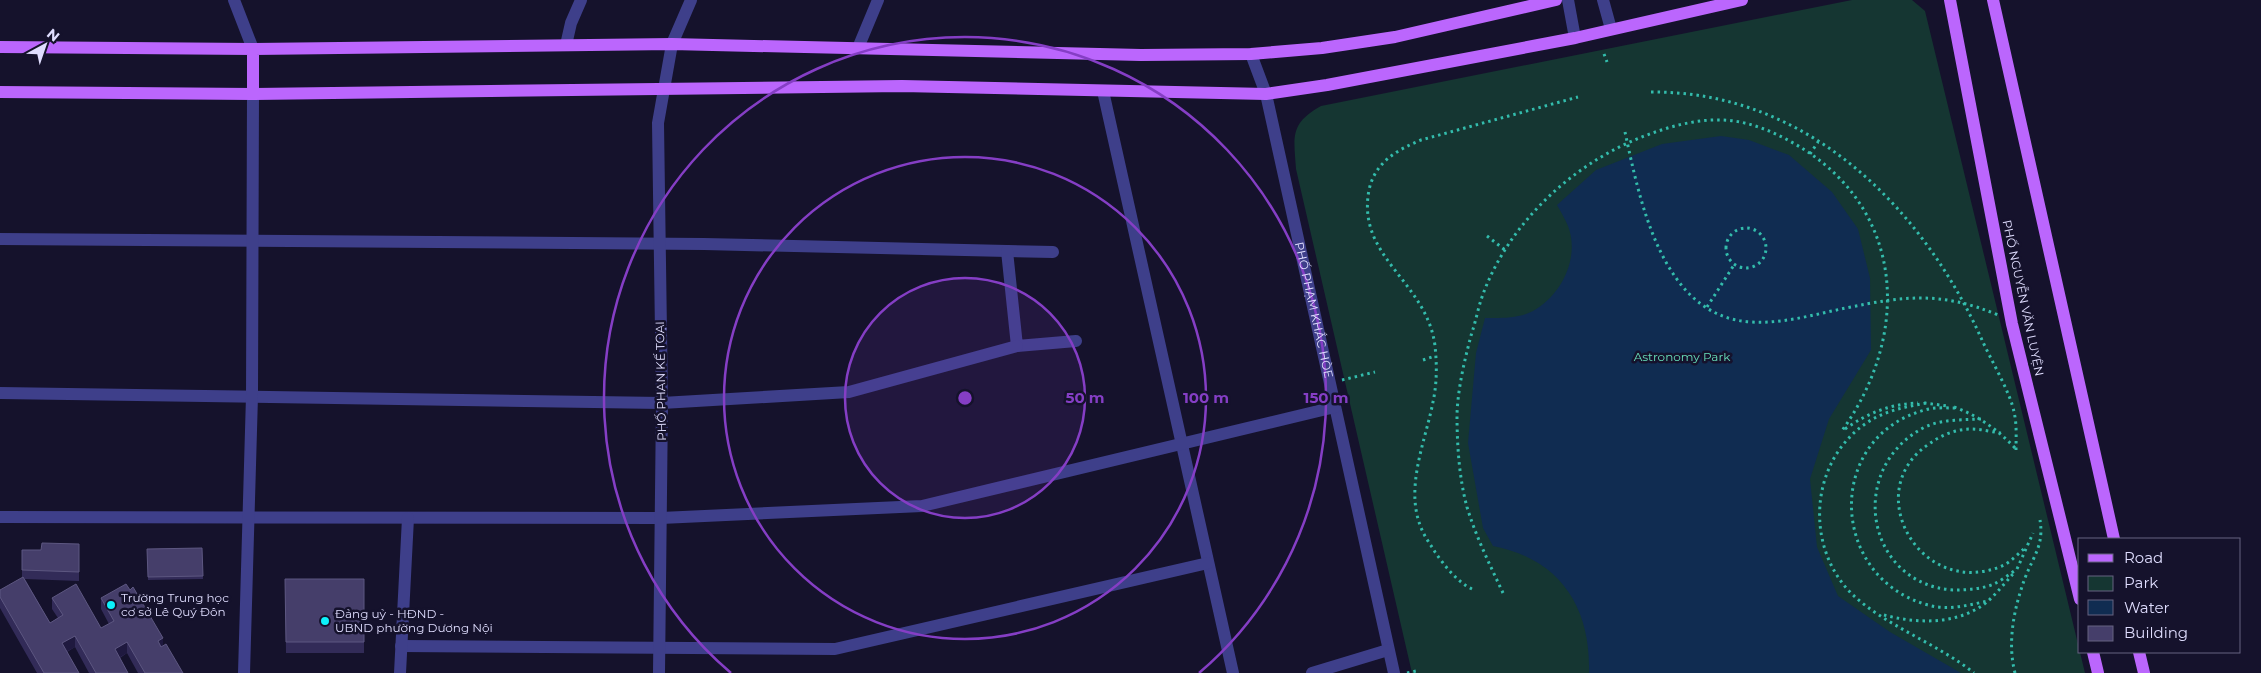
<svg xmlns="http://www.w3.org/2000/svg" width="2261" height="673" font-family="Montserrat,sans-serif">
<style>
.green{fill:#153632}
.water{fill:#102c51}
.lines{fill:none;stroke-linecap:round;stroke-linejoin:round}
.path{stroke:#33bcac;stroke-width:3;stroke-dasharray:2.5 4;stroke-linecap:butt}
.minor{stroke:#3e3f8a;stroke-width:12}
.major{stroke:#bb66fd;stroke-width:12}
.wall{fill:#322b58}
.shaded-wall{fill:#1f193f}
.building{fill:#453e6a;stroke:#5d5781}
.ring{fill:none;stroke:#853ec5;stroke-width:2.5}
.poi-dot{fill:#0cf2fb;stroke:#15122c;stroke-width:2}
.labels{text-anchor:middle;stroke-width:5;stroke-linejoin:round;paint-order:stroke}
.street-label{font-size:12px;fill:#dfddfe;stroke:#15122c}
.park-label{font-size:12px;fill:#68e0ba;stroke:#15122c}
.poi-label{font-size:12px;fill:#dfddfe;stroke:#15122c;text-anchor:start}
.centre{fill:#853ec5;stroke:#15122c;stroke-width:2.5}
.ring-label{font-size:15px;text-anchor:middle;font-weight:bold;fill:#853ec5;stroke:#15122c;stroke-width:5;stroke-linejoin:round;paint-order:stroke}
</style>
<rect width="100%" height="100%" fill="#15122c"/>
<path class="green" d="M 1852,0 L 1912,0 L 1925,11 L 2085,673 L 1412,673 L 1296,169 C 1294,137 1289,124 1321,106 Z"/>
<path class="water" d="M 1721,136 L 1749,140 L 1789,155 L 1832,192 L 1858,229 L 1870,278 L 1871,350 L 1829,419 L 1810,479 L 1817,547 L 1838,596 L 1890,632 L 1961,673 L 1589,673 C 1591,607 1560,559 1493,546 L 1483,528 L 1468,443 L 1476,353 L 1485,318 C 1501,318 1518,319 1533,311 C 1562,295 1580,257 1568,226 C 1565,219 1561,212 1557,205 L 1596,170 L 1662,144 Z"/>
<g class="lines">
<path class="path" d="M 1604,54 L 1607,62
M 1651,92 C 1806,91 1922,206 1982,340 C 1990,358 2011,394 2014,412 C 2017,424 2016,438 2016,450
M 1625,132 C 1640,201 1662,318 1752,322 C 1783,324 1816,314 1846,308 C 1904,296 1941,291 1998,315
M 1810,154 L 1818,142
M1726 248a20 20 0 1 1 40 0a20 20 0 1 1-40 0Z
M 1487,236 L 1505,250
M 1707,307 L 1734,265
M 1423,360 L 1435,356
M 1342,380 L 1375,372
M 1924,403 L 1948,406
M 1926,403 C 1905,407 1883,411 1865,424 C 1809,463 1805,548 1852,594 C 1884,625 1938,644 1974,673
M 1954,407 C 1979,416 1998,430 2016,449
M 1955,408 C 1946,408 1934,407 1925,410 C 1824,437 1829,578 1928,605 C 1948,611 1968,605 1988,601
M 1981,419 C 1963,420 1942,419 1925,427 C 1846,467 1865,584 1953,590 C 1967,590 1982,589 1994,584 C 2002,580 2010,574 2017,569
M 1845,429 C 1868,413 1890,404 1918,403
M 2001,433 C 1992,432 1981,429 1971,429 C 1956,429 1941,435 1929,444 C 1859,490 1920,600 2002,566 C 2011,562 2019,553 2026,547
M 2017,569 L 2033,533
M 1472,589 C 1457,582 1444,565 1435,552 C 1431,545 1426,539 1423,532 C 1403,491 1425,443 1433,402 C 1437,383 1437,365 1435,346 C 1427,281 1356,258 1369,190 C 1375,162 1397,150 1421,140 L 1578,97
M 1503,593 C 1490,565 1476,537 1467,507 C 1459,478 1457,444 1457,414 C 1458,387 1465,358 1472,332 C 1476,321 1478,308 1482,297 C 1508,223 1574,162 1647,135 C 1671,126 1697,119 1723,120 C 1752,121 1781,135 1805,150 C 1908,217 1908,340 1841,432
M 1884,615 C 1918,624 1958,625 1987,602 C 1996,594 2005,583 2013,574
M 1407,673 L 1416,671
M 2015,673 C 2007,642 2014,608 2025,578 C 2034,555 2044,545 2040,520"/>
<g class="minor">
<path d="M 234,0 L 253,49"/>
<path d="M 1568,0 L 1575,38"/>
<path d="M 1603,0 L 1611,29"/>
<path d="M 566,45 L 571,23 L 581,0"/>
<path d="M 858,48 L 878,0"/>
<path id="s1" d="M 1251,54 L 1266,94 L 1394,673"/>
<path d="M 1103,91 L 1233,673"/>
<path d="M 0,239 L 704,244 L 1053,252"/>
<path d="M 1007,251 L 1017,346 L 1076,341"/>
<path d="M 0,393 L 662,403 L 849,392 L 1017,346"/>
<path d="M 0,517 L 661,518 L 922,506 L 1335,407"/>
<path d="M 401,646 L 835,649 L 1208,563"/>
<path d="M 244,673 L 252,396 L 253,94"/>
<path d="M 400,673 L 408,518"/>
<path d="M 659,673 L 662,403 L 658,123 L 672,44 L 691,0"/>
<path d="M 1312,673 L 1388,650"/>
</g>
<path class="major" d="M 1950,0 L 2012,324 L 2080,599
M 1993,0 L 2114,539
M 0,47 L 253,49 L 672,44 L 1141,55 L 1251,54 L 1322,48 L 1395,37 L 1556,0
M 253,49 L 253,94
M 0,92 L 253,94 L 902,86 L 1266,94 L 1327,85 L 1575,38 L 1742,0
M 2093,652 L 2098,673
M 2139,652 L 2144,673"/>
</g>
<path class="wall" d="M 79,544 L 79,581 L 25,579 L 50,623 L 58,618 L 52,609 L 52,598 L 101,628 L 109,624 L 101,609 L 101,598 L 163,646 L 183,673 L 138,673 L 127,653 L 120,658 L 128,673 L 89,673 L 75,647 L 67,652 L 79,673 L 37,673 L 0,608 L 0,597 L 22,578 L 22,550 L 41,550 Z
M 202,548 L 203,579 L 148,580 L 147,549 Z
M 285,579 L 364,579 L 364,653 L 286,653 Z"/>
<path class="shaded-wall" d="M 75,636 L 75,647 L 62,654 L 62,643 Z
M 163,638 L 163,649 L 158,641 Z
M 127,642 L 127,653 L 115,660 L 115,649 Z"/>
<path class="building" d="M 42,543 L 79,544 L 79,572 L 22,570 L 22,550 L 41,550 Z
M 202,548 L 203,576 L 148,577 L 147,549 Z
M 23,577 L 50,623 L 63,615 L 52,598 L 76,584 L 101,628 L 114,621 L 101,598 L 126,584 L 130,590 L 133,587 L 163,638 L 158,641 L 161,647 L 166,644 L 183,673 L 145,673 L 127,642 L 115,649 L 128,673 L 96,673 L 75,636 L 62,643 L 79,673 L 44,673 L 0,597 L 0,590 Z
M 285,579 L 364,579 L 364,642 L 286,642 Z"/>
<circle cx="965" cy="398" r="120" fill="#853ec5" fill-opacity=".12"/>
<g class="ring">
<circle cx="965" cy="398" r="120"/>
<circle cx="965" cy="398" r="241"/>
<path d="M731 673A361 361 0 1 1 1199 673"/>
</g>
<g class="poi-dot">
<circle cx="111" cy="605" r="5"/>
<circle cx="325" cy="621" r="5"/>
</g>
<g class="labels">
<g class="street-label">
<text transform="translate(2023 298) rotate(78)" y="4">PHỐ NGUYỄN VĂN LUYỆN</text>
<text dy="4" stroke="none"><textPath href="#s1" startOffset="264">PHỐ PHẠM KHẮC HÒE</textPath></text>
<text transform="translate(661 381) rotate(-91)" y="4">PHỐ PHAN KẾ TOẠI</text>
</g>
<g class="park-label">
<text x="1682" y="361">Astronomy Park</text>
</g>
<g class="poi-label">
<text x="121" y="602">Trường Trung học<tspan x="121" dy="14">cơ sở Lê Quý Đôn</tspan></text>
<text x="335" y="618">Đảng uỷ - HĐND -<tspan x="335" dy="14">UBND phường Dương Nội</tspan></text>
</g>
</g>
<circle cx="965" cy="398" r="8" class="centre"/>
<g class="ring-label">
<text x="1085" y="403">50 m</text>
<text x="1206" y="403">100 m</text>
<text x="1326" y="403">150 m</text>
</g>
<rect x="2078" y="538" width="162" height="115" fill="#15122c" stroke="#666380"/>
<rect x="2088" y="554" width="25" height="8" fill="#bb66fd" stroke="#666380"/>
<text x="2124" y="563" font-size="15" fill="#dfddfe">Road</text>
<rect x="2088" y="576" width="25" height="15" fill="#153632" stroke="#666380"/>
<text x="2124" y="588" font-size="15" fill="#dfddfe">Park</text>
<rect x="2088" y="600" width="25" height="15" fill="#102c51" stroke="#666380"/>
<text x="2124" y="613" font-size="15" fill="#dfddfe">Water</text>
<rect x="2088" y="626" width="25" height="15" fill="#453e6a" stroke="#666380"/>
<text x="2124" y="638" font-size="15" fill="#dfddfe">Building</text>
<g transform="translate(45 45) rotate(40)" stroke="#15122c" stroke-width="4" paint-order="stroke">
<path d="M0-4L9 19L0 12L-9 19Z" fill="#dfddfe"/>
<text y="-8" font-size="14" font-weight="bold" text-anchor="middle" fill="#dfddfe">N</text>
</g>
</svg>
